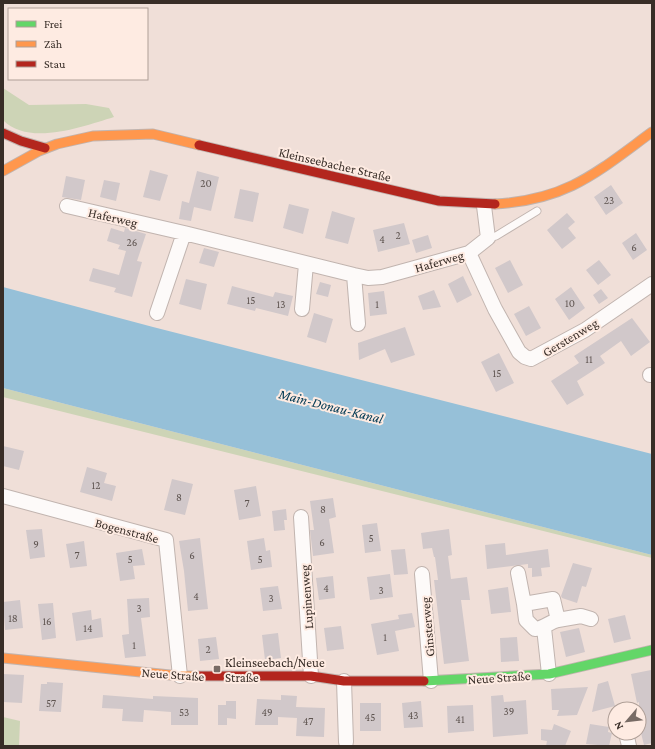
<svg xmlns="http://www.w3.org/2000/svg" width="655" height="749" font-family="'Crimson Pro',serif">
<style>
.green{fill:#cdd4b6}
.water{fill:#96c0d8}
.building{fill:#d1c8ca}
.lines{fill:none;stroke-linecap:round;stroke-linejoin:round}
.lane-casing{stroke:#c1b4af;stroke-width:9}
.street-casing{stroke:#c1b4af;stroke-width:16}
.fast-casing{stroke:#c1b4af;stroke-width:11}
.slow-casing{stroke:#c1b4af;stroke-width:11}
.jam-casing{stroke:#c1b4af;stroke-width:11}
.lane{stroke:#fdfaf9;stroke-width:7}
.street{stroke:#fdfaf9;stroke-width:14}
.fast{stroke:#63d668;stroke-width:9}
.slow{stroke:#ff974d;stroke-width:9}
.jam{stroke:#b3261e;stroke-width:9}
.poi-dot{fill:#786b65;stroke:#feebe2;stroke-width:1.5}
.labels{text-anchor:middle;stroke-width:4;stroke-linejoin:round;paint-order:stroke}
.number-label{font-size:11px;fill:#5e5450}
.street-label{font-size:13px;fill:#382d27;stroke:#feebe2}
.poi-label{font-size:13px;fill:#382d27;stroke:#feebe2;text-anchor:start}
.water-label{font-size:14px;font-style:italic;fill:#003953;stroke:#feebe2}
</style>
<rect width="100%" height="100%" fill="#f0dfd8"/>
<path class="green" d="M 3,88 L 29,105 L 86,104 L 109,108 L 114,117 C 84,126 29,147 3,120 Z
M 3,388 L 652,555 L 652,558 L 3,397 Z
M 3,717 L 20,721 L 19,746 L 3,746 Z"/>
<path class="water" d="M 3,287 L 153,327 L 652,454 L 652,555 L 3,388 Z"/>
<path class="building" d="M 150,170 L 168,175 L 160,201 L 143,197 Z
M 197,171 L 219,177 L 211,211 L 194,207 L 191,221 L 179,219 L 182,201 L 189,203 Z
M 66,176 L 85,180 L 81,200 L 62,197 Z
M 104,180 L 120,183 L 116,201 L 100,197 Z
M 611,185 L 623,203 L 606,215 L 594,197 Z
M 240,189 L 259,193 L 253,222 L 234,218 Z
M 289,204 L 309,209 L 303,234 L 283,228 Z
M 332,211 L 355,218 L 348,244 L 325,238 Z
M 567,213 L 575,222 L 568,228 L 576,238 L 562,249 L 547,230 Z
M 404,223 L 410,244 L 378,252 L 373,230 Z
M 111,228 L 124,232 L 125,228 L 146,234 L 137,261 L 142,262 L 132,297 L 114,292 L 116,288 L 89,281 L 93,268 L 119,275 L 126,251 L 118,249 L 120,245 L 107,241 Z
M 636,233 L 647,250 L 633,260 L 622,243 Z
M 428,235 L 432,248 L 416,253 L 412,240 Z
M 204,248 L 219,252 L 214,267 L 199,263 Z
M 510,260 L 523,285 L 508,293 L 495,268 Z
M 599,260 L 611,275 L 598,285 L 586,270 Z
M 463,276 L 472,295 L 457,303 L 448,284 Z
M 186,279 L 207,284 L 201,310 L 179,304 Z
M 320,282 L 331,285 L 328,297 L 316,294 Z
M 232,286 L 273,297 L 275,292 L 293,296 L 288,316 L 256,308 L 255,311 L 227,304 Z
M 571,287 L 585,308 L 569,320 L 555,299 Z
M 601,289 L 608,298 L 599,304 L 593,295 Z
M 434,290 L 441,307 L 423,310 L 418,296 Z
M 384,291 L 387,314 L 370,316 L 368,293 Z
M 529,306 L 541,328 L 526,336 L 514,314 Z
M 314,313 L 333,319 L 326,343 L 307,337 Z
M 632,318 L 650,342 L 631,356 L 621,341 L 600,356 L 605,363 L 577,381 L 584,395 L 567,405 L 551,381 L 579,363 L 574,356 Z
M 405,327 L 415,355 L 391,363 L 385,349 L 359,360 L 358,343 Z
M 499,353 L 514,383 L 496,392 L 481,362 Z
M 3,446 L 24,451 L 19,470 L 3,466 Z
M 87,467 L 107,473 L 104,483 L 116,486 L 112,501 L 80,492 Z
M 172,479 L 193,484 L 185,515 L 164,510 Z
M 256,486 L 261,516 L 239,520 L 234,490 Z
M 333,498 L 336,517 L 329,519 L 334,553 L 313,556 L 310,530 L 314,530 L 310,501 Z
M 286,509 L 287,520 L 284,520 L 285,530 L 274,531 L 272,511 Z
M 377,523 L 381,551 L 365,553 L 362,525 Z
M 42,529 L 45,557 L 30,559 L 26,530 Z
M 449,529 L 452,555 L 448,556 L 451,579 L 467,577 L 470,600 L 461,600 L 469,661 L 444,664 L 434,580 L 438,580 L 435,557 L 434,557 L 432,548 L 423,549 L 421,533 Z
M 200,538 L 208,609 L 188,611 L 184,571 L 179,541 Z
M 264,538 L 266,551 L 270,550 L 272,567 L 251,570 L 247,541 Z
M 84,541 L 87,566 L 70,568 L 66,544 Z
M 505,543 L 506,555 L 548,549 L 550,567 L 541,568 L 542,576 L 532,577 L 532,568 L 528,568 L 528,564 L 487,569 L 485,545 Z
M 142,549 L 145,565 L 133,566 L 135,579 L 120,581 L 116,553 Z
M 405,549 L 408,574 L 394,575 L 391,550 Z
M 573,563 L 592,568 L 586,587 L 582,586 L 577,603 L 562,598 L 561,596 Z
M 390,574 L 393,597 L 370,600 L 367,577 Z
M 333,576 L 335,598 L 319,600 L 316,578 Z
M 278,586 L 282,609 L 263,611 L 260,588 Z
M 508,587 L 511,612 L 491,614 L 488,590 Z
M 149,598 L 150,617 L 141,618 L 146,656 L 125,658 L 122,635 L 129,634 L 127,599 Z
M 20,600 L 23,628 L 5,630 L 3,602 Z
M 53,603 L 56,638 L 42,640 L 38,604 Z
M 91,610 L 92,620 L 101,618 L 103,637 L 76,641 L 72,613 Z
M 412,613 L 415,627 L 395,631 L 399,651 L 377,655 L 371,624 L 399,619 L 398,615 Z
M 625,615 L 631,639 L 614,643 L 608,619 Z
M 341,626 L 344,649 L 327,651 L 324,628 Z
M 579,628 L 585,652 L 566,657 L 560,632 Z
M 278,633 L 281,658 L 265,660 L 262,635 Z
M 216,637 L 219,659 L 200,661 L 198,639 Z
M 517,637 L 519,661 L 501,662 L 500,638 Z
M 651,670 L 652,743 L 644,745 L 641,733 L 639,733 L 639,702 L 637,703 L 631,674 Z
M 3,674 L 24,675 L 22,703 L 3,702 Z
M 608,681 L 615,706 L 592,712 L 598,684 Z
M 47,682 L 63,683 L 61,712 L 39,711 L 41,684 L 47,684 Z
M 588,687 L 577,715 L 557,716 L 559,710 L 552,710 L 551,689 Z
M 103,695 L 153,699 L 153,696 L 198,698 L 198,725 L 171,725 L 171,712 L 144,710 L 143,722 L 122,721 L 123,709 L 102,708 Z
M 281,695 L 297,696 L 296,707 L 325,708 L 324,737 L 296,736 L 297,718 L 278,717 L 278,725 L 255,725 L 257,699 L 281,700 Z
M 503,695 L 504,702 L 526,700 L 528,734 L 493,737 L 491,696 Z
M 226,701 L 236,701 L 236,719 L 227,718 L 227,725 L 218,725 L 218,705 L 226,705 Z
M 421,701 L 423,727 L 404,728 L 402,703 Z
M 360,703 L 381,703 L 381,731 L 360,731 Z
M 473,705 L 474,731 L 448,733 L 447,706 Z
M 554,724 L 571,731 L 565,746 L 546,746 L 547,741 L 541,740 L 541,729 L 552,730 Z
M 590,724 L 609,727 L 608,732 L 612,733 L 609,746 L 586,744 Z"/>
<g class="lines">
<defs>
<path id="lane" d="M 488,238 L 496,236 L 537,211"/>
<path id="street" d="M 67,206 L 184,233
M 469,253 L 495,309 L 519,352 L 525,357 L 531,359 L 585,330 L 652,284
M 354,275 L 358,324
M 302,309 L 306,264
M 157,313 L 184,233 L 354,275 L 368,278 L 382,277 L 469,253 L 488,238 L 484,206
M 650,375 L 652,375
M 3,496 L 166,540 L 180,676
M 301,517 L 311,676
M 518,573 L 524,604
M 422,574 L 431,681
M 553,599 L 558,620 C 549,622 545,628 535,629 L 526,620 L 524,604 Z
M 558,620 L 581,616 L 591,619
M 544,628 L 549,674
M 344,681 L 346,742
M 626,733 L 629,746"/>
<path id="fast" d="M 424,681 L 549,674 L 652,650"/>
<path id="slow" d="M 3,171 L 39,151 L 57,144 L 93,136 L 153,134 L 199,145
M 495,204 C 567,200 596,173 652,132
M 3,658 L 180,676 L 197,676"/>
<path id="jam" d="M 3,133 L 21,141 L 45,148
M 199,145 L 439,201 L 495,204
M 197,676 L 311,676 L 344,681 L 424,681"/>
</defs>
<use href="#lane" class="lane-casing"/>
<use href="#street" class="street-casing"/>
<use href="#fast" class="fast-casing"/>
<use href="#slow" class="slow-casing"/>
<use href="#jam" class="jam-casing"/>
<use href="#lane" class="lane"/>
<use href="#street" class="street"/>
<use href="#fast" class="fast"/>
<use href="#slow" class="slow"/>
<use href="#jam" class="jam"/>
</g>
<rect class="poi-dot" x="213" y="665" width="8" height="8" rx="2"/>
<g class="labels">
<g class="number-label">
<text x="206" y="187">20</text>
<text x="609" y="204">23</text>
<text x="398" y="239">2</text>
<text x="382" y="243">4</text>
<text x="132" y="246">26</text>
<text x="634" y="251">6</text>
<text x="251" y="304">15</text>
<text x="570" y="307">10</text>
<text x="281" y="308">13</text>
<text x="377" y="308">1</text>
<text x="589" y="363">11</text>
<text x="497" y="377">15</text>
<text x="96" y="489">12</text>
<text x="179" y="501">8</text>
<text x="247" y="507">7</text>
<text x="323" y="513">8</text>
<text x="371" y="542">5</text>
<text x="322" y="546">6</text>
<text x="36" y="548">9</text>
<text x="77" y="559">7</text>
<text x="192" y="559">6</text>
<text x="130" y="563">5</text>
<text x="260" y="563">5</text>
<text x="326" y="592">4</text>
<text x="381" y="594">3</text>
<text x="196" y="600">4</text>
<text x="271" y="602">3</text>
<text x="139" y="612">3</text>
<text x="13" y="622">18</text>
<text x="47" y="625">16</text>
<text x="88" y="632">14</text>
<text x="385" y="641">1</text>
<text x="134" y="649">1</text>
<text x="208" y="653">2</text>
<text x="51" y="707">57</text>
<text x="509" y="715">39</text>
<text x="184" y="716">53</text>
<text x="267" y="716">49</text>
<text x="413" y="719">43</text>
<text x="370" y="721">45</text>
<text x="460" y="723">41</text>
<text x="308" y="725">47</text>
</g>
<g class="street-label">
<text transform="translate(335 164) rotate(13)" y="5">Kleinseebacher Straße</text>
<text transform="translate(113 217) rotate(13)" y="5">Haferweg</text>
<text transform="translate(439 261) rotate(-16)" y="5">Haferweg</text>
<text transform="translate(570 337) rotate(-31)" y="5">Gerstenweg</text>
<text transform="translate(127 530) rotate(15)" y="5">Bogenstraße</text>
<text transform="translate(306 597) rotate(-94)" y="5">Lupinenweg</text>
<text transform="translate(427 627) rotate(-95)" y="5">Ginsterweg</text>
<text transform="translate(173 674) rotate(4)" y="5">Neue Straße</text>
<text transform="translate(499 677) rotate(-4)" y="5">Neue Straße</text>
</g>
<g class="poi-label">
<text x="225" y="667">Kleinseebach/Neue<tspan x="225" dy="15">Straße</tspan></text>
</g>
<g class="water-label">
<text transform="translate(331 406) rotate(14)" y="5">Main-Donau-Kanal</text>
</g>
</g>
<rect width="655" height="749" fill="none" stroke="#382d27" stroke-width="8"/>
<rect x="8" y="8" width="140" height="72" fill="#feebe2" stroke="#af9f97"/>
<rect x="16" y="21" width="20" height="6" fill="#63d668" stroke="#af9f97"/>
<text x="44" y="28" font-size="12" fill="#382d27">Frei</text>
<rect x="16" y="41" width="20" height="6" fill="#ff974d" stroke="#af9f97"/>
<text x="44" y="48" font-size="12" fill="#382d27">Zäh</text>
<rect x="16" y="61" width="20" height="6" fill="#b3261e" stroke="#af9f97"/>
<text x="44" y="68" font-size="12" fill="#382d27">Stau</text>
<g transform="translate(627 721) rotate(242)"><circle r="19" fill="#feebe2" stroke="#af9f97"/>
<path d="M0-3L7 15L0 10L-7 15Z" fill="#786b65"/>
<text y="-6" font-size="11" font-weight="bold" text-anchor="middle" fill="#382d27">N</text>
</g>
</svg>
